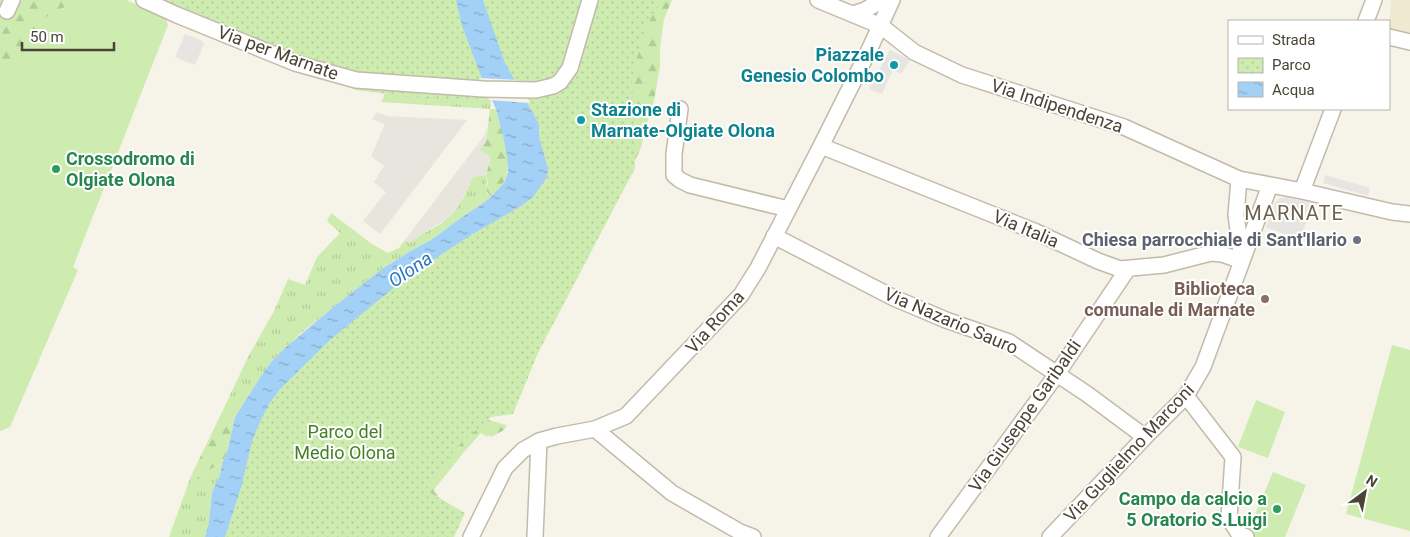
<svg xmlns="http://www.w3.org/2000/svg" width="1410" height="537" font-family="Roboto,sans-serif">
<style>
.industrial{fill:#e8e4de}
.education{fill:#f0e9d2}
.grass{fill:url(#grass-tufts)}
.forest{fill:url(#forest-firs)}
.park{fill:url(#park-dots)}
.pitch{fill:#ceecb0}
.parking{fill:#e7e5e1}
.water{fill:url(#water-ripples)}
.pier{fill:#f6f3e9}
.lines{fill:none;stroke-linecap:round;stroke-linejoin:round}
.minor-casing{stroke:#c2bbab;stroke-width:18}
.minor{stroke:#fff;stroke-width:15}
.culture-dot{fill:#0f9aa8;stroke:#fff;stroke-width:2}
.leisure-dot{fill:#2e9e5b;stroke:#fff;stroke-width:2}
.worship-dot{fill:#6b7280;stroke:#fff;stroke-width:2}
.education-dot{fill:#8d6e63;stroke:#fff;stroke-width:2}
.labels{text-anchor:middle;stroke-width:4;stroke-linejoin:round;paint-order:stroke}
.street-label{font-size:18px;fill:#4a4437;stroke:#fff}
.culture-label{font-size:18px;font-weight:bold;fill:#0d838f;stroke:#fff;text-anchor:end}
.leisure-label{font-size:18px;font-weight:bold;fill:#27864d;stroke:#fff;text-anchor:start}
.worship-label{font-size:18px;font-weight:bold;fill:#5b616d;stroke:#fff;text-anchor:end}
.education-label{font-size:18px;font-weight:bold;fill:#785e54;stroke:#fff;text-anchor:end}
.park-label{font-size:18px;fill:#448125;stroke:#fff}
.water-label{font-size:19px;font-style:italic;fill:#2778bf;stroke:#fff}
.quarter-label{font-size:20px;letter-spacing:1px;fill:#6e624d;stroke:#fff}
</style>
<defs>
<pattern id="grass-tufts" width="24" height="20" patternUnits="userSpaceOnUse" patternTransform="scale(1.25)"><rect width="24" height="20" fill="#ceecb0"/><path d="M3 7l-1-3M5 7V3M7 7l1-3M15 17l-1-3M17 17v-4M19 17l1-3" fill="none" stroke="#b2cc98"/></pattern>
<pattern id="forest-firs" width="22" height="20" patternUnits="userSpaceOnUse" patternTransform="scale(1.25)"><rect width="22" height="20" fill="#ceecb0"/><path d="M5 1l3.5 6h-7zM16 11l3.5 6h-7z" fill="#b2cc98"/></pattern>
<pattern id="park-dots" width="8" height="8" patternUnits="userSpaceOnUse" patternTransform="scale(1.25)"><rect width="8" height="8" fill="#ceecb0"/><path d="M2 2h.1M6 6h.1" fill="none" stroke="#b2cc98" stroke-width="1.8" stroke-linecap="round"/></pattern>
<pattern id="water-ripples" width="26" height="14" patternUnits="userSpaceOnUse" patternTransform="scale(1.25)"><rect width="26" height="14" fill="#a2d0f6"/><path d="M2 4q2-2 4 0t4 0M15 11q2-2 4 0t4 0" fill="none" stroke="#86aac8"/></pattern>
</defs>
<rect width="100%" height="100%" fill="#f6f3e9"/>
<path class="industrial" d="M 377,112 L 387,116 L 467,120 L 380,234 L 363,221 L 386,192 L 374,182 L 384,166 L 371,156 L 385,124 L 372,119 Z
M 487,127 L 486,142 L 491,156 L 486,175 L 473,177 L 459,205 L 448,218 L 417,237 L 410,243 L 405,240 L 484,136 Z"/>
<path class="education" d="M 1391,0 L 1410,0 L 1410,34 L 1389,29 Z"/>
<path class="grass" d="M 388,88 L 491,98 L 490,109 L 381,102 Z
M 486,175 L 487,193 L 491,197 L 479,206 L 465,215 L 431,240 L 412,250 L 382,269 L 331,309 L 301,333 L 272,361 L 261,376 L 235,417 L 227,416 L 222,412 L 249,355 L 274,311 L 288,279 L 305,285 L 317,257 L 340,233 L 327,221 L 331,213 L 372,244 L 388,253 L 399,248 L 405,240 L 410,243 C 422,232 438,228 449,217 C 461,206 466,191 473,177 Z
M 222,464 L 220,475 L 212,492 L 209,522 L 205,537 L 169,537 L 191,476 L 195,479 L 199,479 L 206,471 Z"/>
<path class="forest" d="M 0,0 L 88,0 L 60,9 L 36,30 L 23,52 L 13,64 L 6,70 L 0,70 Z
M 629,0 L 672,0 L 664,19 L 660,48 L 660,66 L 654,101 L 647,123 L 641,148 L 630,170 Z
M 490,109 L 496,109 C 502,129 514,162 504,182 C 501,188 496,192 491,197 L 486,190 L 488,183 L 486,175 L 491,157 L 480,150 L 486,142 Z
M 222,412 L 227,416 L 235,417 L 228,449 L 222,464 L 206,471 L 199,479 L 195,479 L 191,476 Z
M 488,420 L 507,425 L 504,430 L 491,437 L 488,435 L 487,437 L 481,433 L 465,451 L 436,487 L 434,491 L 438,495 L 431,503 L 361,537 L 384,505 Z"/>
<path class="park" d="M 153,0 L 662,0 L 645,28 L 632,78 L 635,168 L 538,353 L 513,414 L 491,417 L 458,446 L 426,490 L 465,513 L 454,537 L 211,537 L 251,411 L 398,265 L 523,197 L 510,96 L 452,102 L 356,90 Z"/>
<path class="pitch" d="M 88,0 L 126,0 L 164,16 L 166,19 L 168,25 L 73,267 L 78,270 L 10,427 L 0,431 L 0,70 L 6,70 C 25,54 29,34 44,19 C 54,9 75,4 88,0 Z
M 1392,345 L 1410,350 L 1410,531 L 1346,514 Z
M 1256,400 L 1285,412 L 1268,458 L 1238,447 Z
M 1273,472 L 1306,485 L 1285,537 L 1255,537 L 1247,533 Z"/>
<path class="parking" d="M 185,34 L 201,40 L 204,44 L 195,65 L 175,57 Z
M 890,50 L 910,60 L 901,74 L 893,70 L 882,94 L 869,89 Z
M 1325,175 L 1370,188 L 1368,196 L 1323,183 Z
M 1285,197 L 1313,203 L 1300,240 L 1266,227 L 1275,203 L 1280,198 Z"/>
<path class="water" d="M 456,0 L 483,0 L 505,63 L 539,124 L 539,136 L 548,169 L 547,177 L 533,197 L 521,206 L 471,235 L 407,277 L 330,340 L 280,389 L 269,404 L 260,422 L 252,441 L 242,484 L 225,537 L 205,537 L 209,522 L 212,492 L 220,475 L 222,464 L 228,449 L 235,417 L 261,376 L 272,361 L 285,348 L 331,309 L 382,269 L 412,250 L 431,240 L 465,215 L 479,206 L 491,197 L 504,183 L 508,172 L 507,156 L 503,135 L 496,109 L 483,81 L 462,26 Z"/>
<path class="pier" d="M 479,78 L 518,80 L 530,103 L 489,100 Z"/>
<g class="lines">
<defs>
<path id="minor" d="M 144,0 L 177,15 L 295,63 L 356,80 L 483,89 L 536,90 L 553,86 L 560,82 L 570,68 L 590,0
M 818,0 L 881,26 L 914,52 L 962,75 L 1124,127 L 1239,179 L 1302,191 L 1392,212 L 1410,214
M 7,11 L 12,0
M 853,14 L 865,10 L 882,0
M 1366,21 L 1374,0
M 1389,37 L 1410,42
M 680,109 L 674,154 L 674,175 L 680,180 L 690,185 L 788,209
M 821,146 L 1034,231 L 1098,261 L 1120,269 L 1164,265 L 1211,253 L 1222,254 L 1242,261
M 1239,179 L 1236,215 L 1242,260
M 1302,191 L 1333,109
M 774,236 L 894,298 L 946,320 L 1009,342 L 1087,394 L 1145,437
M 1186,396 L 1233,457 L 1229,518 L 1239,534 L 1246,537
M 595,429 L 672,493 L 740,532 L 753,537
M 471,537 L 505,468 L 523,450 L 539,441 L 557,436 L 595,429 L 626,416 L 741,295 L 758,268 L 821,146 L 870,48 L 892,0
M 535,537 L 539,441
M 938,537 L 1057,374 L 1127,270
M 1050,537 L 1145,437 L 1186,396 L 1203,367 L 1270,185"/>
</defs>
<use href="#minor" class="minor-casing"/>
<use href="#minor" class="minor"/>
</g>
<g class="culture-dot">
<circle cx="894" cy="65" r="5"/>
<circle cx="581" cy="120" r="5"/>
</g>
<g class="leisure-dot">
<circle cx="56" cy="169" r="5"/>
<circle cx="1277" cy="509" r="5"/>
</g>
<circle class="worship-dot" cx="1357" cy="240" r="5"/>
<circle class="education-dot" cx="1265" cy="299" r="5"/>
<g class="labels">
<g class="street-label">
<text transform="translate(278 53) rotate(20)" y="6">Via per Marnate</text>
<text transform="translate(1057 106) rotate(18)" y="6">Via Indipendenza</text>
<text transform="translate(1026 229) rotate(23)" y="6">Via Italia</text>
<text transform="translate(951 321) rotate(23)" y="6">Via Nazario Sauro</text>
<text transform="translate(715 322) rotate(-48)" y="6">Via Roma</text>
<text transform="translate(1025 416) rotate(-55)" y="6">Via Giuseppe Garibaldi</text>
<text transform="translate(1129 453) rotate(-47)" y="6">Via Guglielmo Marconi</text>
</g>
<g class="culture-label">
<text x="884" y="61">Piazzale<tspan x="884" dy="21">Genesio Colombo</tspan></text>
<text x="591" y="116" text-anchor="start">Stazione di<tspan x="591" dy="21">Marnate-Olgiate Olona</tspan></text>
</g>
<g class="leisure-label">
<text x="66" y="165">Crossodromo di<tspan x="66" dy="21">Olgiate Olona</tspan></text>
<text x="1267" y="505" text-anchor="end">Campo da calcio a<tspan x="1267" dy="21">5 Oratorio S.Luigi</tspan></text>
</g>
<g class="worship-label">
<text x="1347" y="246">Chiesa parrocchiale di Sant'Ilario</text>
</g>
<g class="education-label">
<text x="1255" y="295">Biblioteca<tspan x="1255" dy="21">comunale di Marnate</tspan></text>
</g>
<g class="park-label">
<text x="345" y="438">Parco del<tspan x="345" dy="21">Medio Olona</tspan></text>
</g>
<g class="water-label">
<text transform="translate(410 269) rotate(-34)" y="7">Olona</text>
</g>
<g class="quarter-label">
<text x="1294" y="220">MARNATE</text>
</g>
</g>
<rect x="1228" y="20" width="162" height="90" fill="#ffffff" stroke="#b7b4af"/>
<rect x="1238" y="36" width="25" height="8" fill="#ffffff" stroke="#b7b4af"/>
<text x="1272" y="45" font-size="15" fill="#4a4437">Strada</text>
<rect x="1238" y="58" width="25" height="15" fill="url(#park-dots)" stroke="#b7b4af"/>
<text x="1272" y="70" font-size="15" fill="#4a4437">Parco</text>
<rect x="1238" y="82" width="25" height="15" fill="url(#water-ripples)" stroke="#b7b4af"/>
<text x="1272" y="95" font-size="15" fill="#4a4437">Acqua</text>
<g transform="translate(1365 492) rotate(32)" stroke="#ffffff" stroke-width="4" paint-order="stroke">
<path d="M0-4L9 19L0 12L-9 19Z" fill="#4a4437"/>
<text y="-8" font-size="14" font-weight="bold" text-anchor="middle" fill="#4a4437">N</text>
</g>
<path d="M22 42v8h92v-8" fill="none" stroke="#4a4437" stroke-width="2.5"/>
<text x="30" y="42" font-size="15" fill="#4a4437" stroke="#ffffff" stroke-width="4" paint-order="stroke">50 m</text>
</svg>
